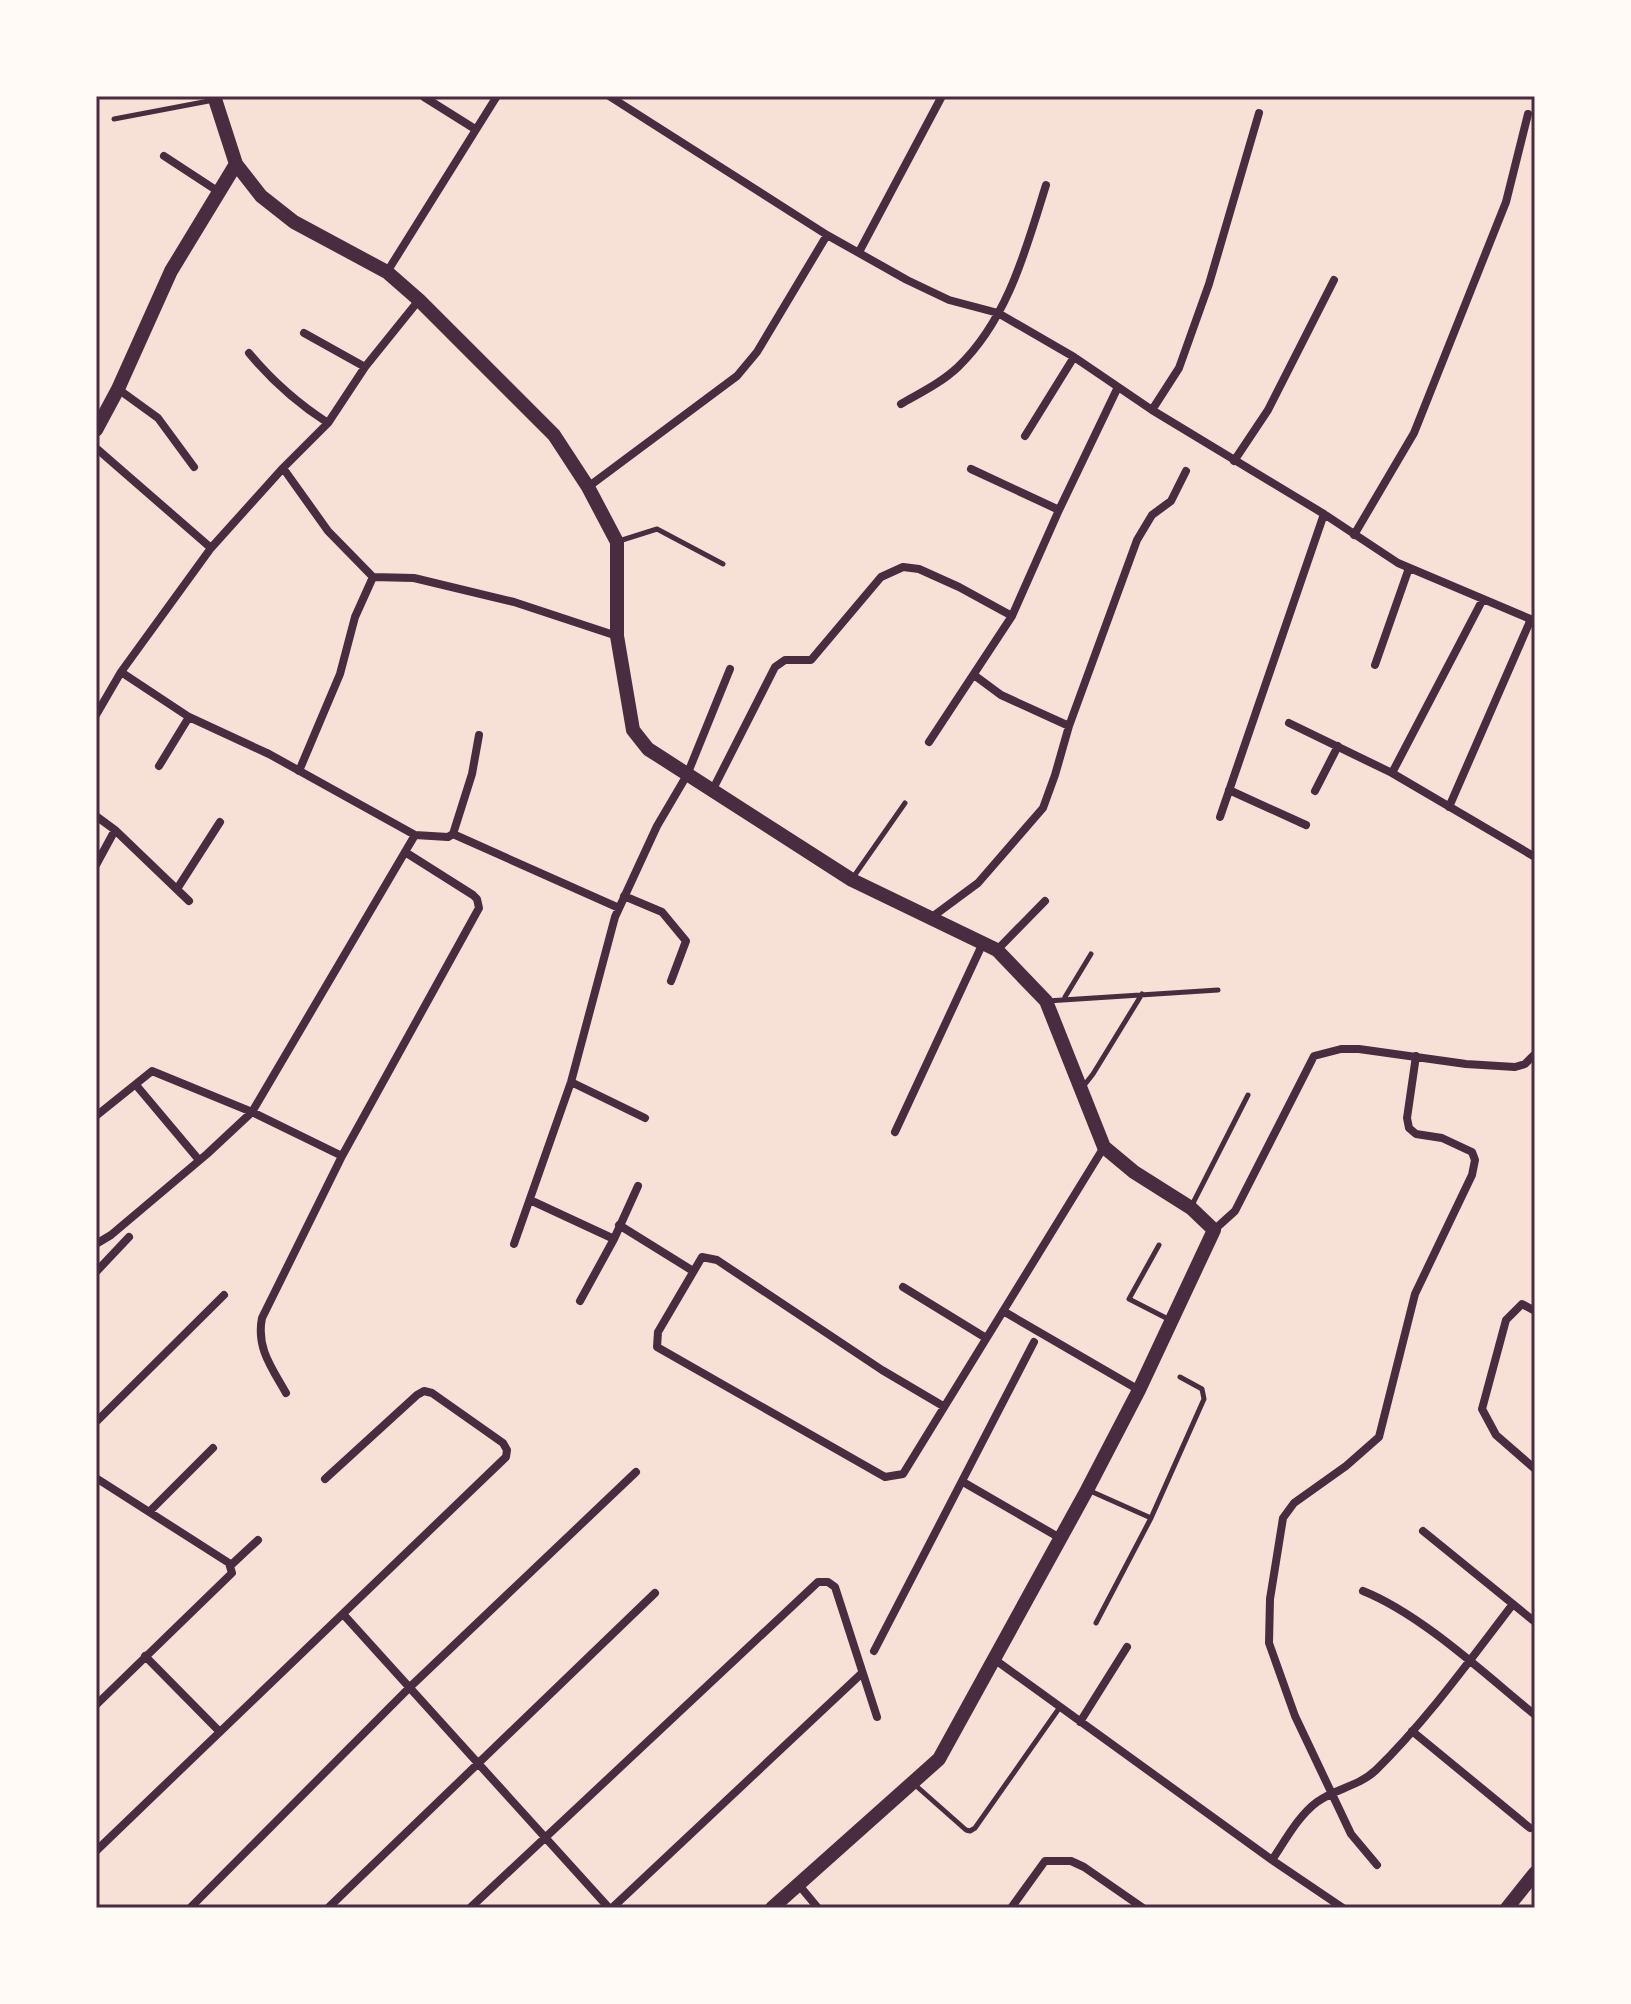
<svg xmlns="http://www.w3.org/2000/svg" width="1631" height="2004" font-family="'PT Sans',sans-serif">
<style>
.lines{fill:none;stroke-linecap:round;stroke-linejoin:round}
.service{stroke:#4a2c40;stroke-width:5}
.minor{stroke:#4a2c40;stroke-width:8}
.tertiary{stroke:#4a2c40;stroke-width:14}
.secondary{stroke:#4a2c40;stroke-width:14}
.neatline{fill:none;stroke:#4a2c40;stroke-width:3}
</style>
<rect width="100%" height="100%" fill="#f7e1d7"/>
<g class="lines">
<path class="service" d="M 114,119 L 214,100
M 619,541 L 657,529 L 723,564
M 852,879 L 905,803
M 1065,997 L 1091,954
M 1047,1001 L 1218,990
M 1082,1088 L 1093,1074 L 1142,994
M 1191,1207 L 1248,1095
M 1159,1245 L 1129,1299 L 1170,1320
M 1088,1490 L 1151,1518
M 1096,1623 L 1151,1518 L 1204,1399 L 1202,1389 L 1180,1377
M 914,1784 L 966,1830 L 970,1831 L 975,1828 L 1060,1707"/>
<path class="minor" d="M 609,96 L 827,235 L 907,280 L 949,300 L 998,313 L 1074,357 L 1152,410 L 1324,514 L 1398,563 L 1535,621
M 424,97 L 475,129
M 164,156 L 219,192
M 859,252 L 942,96
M 387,272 L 497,96
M 304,333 L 365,367
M 249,353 C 273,382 297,403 328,423
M 118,389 L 158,418 L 194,467
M 901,404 C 920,393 941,383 958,367 C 1008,319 1026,249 1046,185
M 1152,410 L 1179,368 L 1209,284 L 1259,113
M 1025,436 L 1074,357
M 96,448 L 211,548
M 1234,461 L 1268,410 L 1334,280
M 283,468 L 328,531 L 373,577
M 971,469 L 1059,510
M 588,487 L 737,376 L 757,352 L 827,235
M 1354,535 L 1414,433 L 1506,202 L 1528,114
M 373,577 L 414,578 L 514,602 L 617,636
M 1375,665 L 1409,568
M 121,672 L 189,717 L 269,754 L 415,835 L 448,837 L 453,834 L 619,908
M 974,675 L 1001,695 L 1069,726
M 96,715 L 121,672 L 211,548 L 283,468 L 328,423 L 365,367 L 419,300
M 1289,723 L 1392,773 L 1483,599
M 929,742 L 1012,616 L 1059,510 L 1118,387
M 159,766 L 189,717
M 299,771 L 340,674 L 355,617 L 373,577
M 1392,773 L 1535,857
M 1229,790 L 1306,825
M 712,791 L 775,667 L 785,660 L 811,660 L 881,577 L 903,567 L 919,569 L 959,587 L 1012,616
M 1315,791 L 1338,746
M 1449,807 L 1531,619
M 96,816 L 115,830 L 189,901
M 1220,817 L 1324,514
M 453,834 L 472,774 L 479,735
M 96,865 L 115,830
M 177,889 L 220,822
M 624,896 L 662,912 L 686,941 L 671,981
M 932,917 L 978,883 L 1043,808 L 1055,775 L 1069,726 L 1137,540 L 1152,515 L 1171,501 L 1186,471
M 997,950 L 1045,901
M 571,1082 L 645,1118
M 136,1085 L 199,1160
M 96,1116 L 152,1071 L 252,1112 L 342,1156 L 262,1318 C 256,1348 272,1368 286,1393
M 895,1132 L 982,945
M 342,1156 L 479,908 L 477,899 L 473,895 L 405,852
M 530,1200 L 614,1239
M 619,1225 L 693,1271
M 1214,1230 L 1235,1211 L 1314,1056 L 1341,1049 L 1359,1049 L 1466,1064 L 1515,1067 L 1525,1064 L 1535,1054
M 96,1244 L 111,1235 L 207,1154 L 252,1112 L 415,835
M 514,1244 L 571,1082 L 615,917 L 657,826 L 687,775 L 730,669
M 96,1272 L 129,1237
M 903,1287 L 986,1338
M 580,1301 L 614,1239 L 638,1186
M 1003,1311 L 1139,1390
M 1535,1311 L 1522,1304 L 1506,1320 L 1482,1409 L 1496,1435 L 1535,1469
M 943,1406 L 882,1370 L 717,1260 L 702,1257 L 658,1332 L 657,1347 L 885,1477 L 903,1474 L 1104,1147
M 96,1422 L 224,1295
M 96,1478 L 229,1563 L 232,1573 L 96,1705
M 963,1482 L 1060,1538
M 150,1511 L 213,1448
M 1423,1531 L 1535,1622
M 230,1566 L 258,1540
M 1363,1591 C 1421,1614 1486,1675 1535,1715
M 343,1614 L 609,1908
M 874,1651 L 1034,1342
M 145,1656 L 220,1732
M 994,1659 L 1272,1860 L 1343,1908
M 1080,1722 L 1127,1647
M 1412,1731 L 1530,1828
M 96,1851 L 506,1457 L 507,1450 L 503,1443 L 432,1393 L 424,1391 L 417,1395 L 325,1479
M 1272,1860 C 1285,1841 1298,1816 1317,1802 C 1336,1788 1358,1787 1376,1770 C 1427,1720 1470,1660 1513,1604
M 1377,1865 L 1351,1834 L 1295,1716 L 1269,1643 L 1270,1599 L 1283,1518 L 1294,1503 L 1346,1466 L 1379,1437 L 1415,1294 L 1472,1175 L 1475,1160 L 1472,1152 L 1442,1138 L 1416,1134 L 1409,1128 L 1407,1118 L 1416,1056
M 798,1884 L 818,1908
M 190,1908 L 410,1687 L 636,1472
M 328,1908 L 655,1593
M 470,1908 L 818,1582 L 828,1582 L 835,1587 L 877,1717
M 612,1908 L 861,1674
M 1011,1908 L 1045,1861 L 1071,1861 L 1084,1867 L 1143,1908"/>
<path class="tertiary" d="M 214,96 L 236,164 L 261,196 L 294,222 L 387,272 L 419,300 L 554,435 L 588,487 L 617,542 L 617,636 L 633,730 L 648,749 L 852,880 L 997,950 L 1046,1001 L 1104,1147 L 1134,1172 L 1191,1208 L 1214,1230 L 1139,1390 L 1087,1490 L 939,1759 L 772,1908
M 96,430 L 118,389 L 171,271 L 236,164"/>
<path class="secondary" d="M 1507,1908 L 1535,1873"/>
</g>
<rect width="1631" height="2004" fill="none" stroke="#fffaf5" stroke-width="196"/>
<rect x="98" y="98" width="1435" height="1808" class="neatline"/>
</svg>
